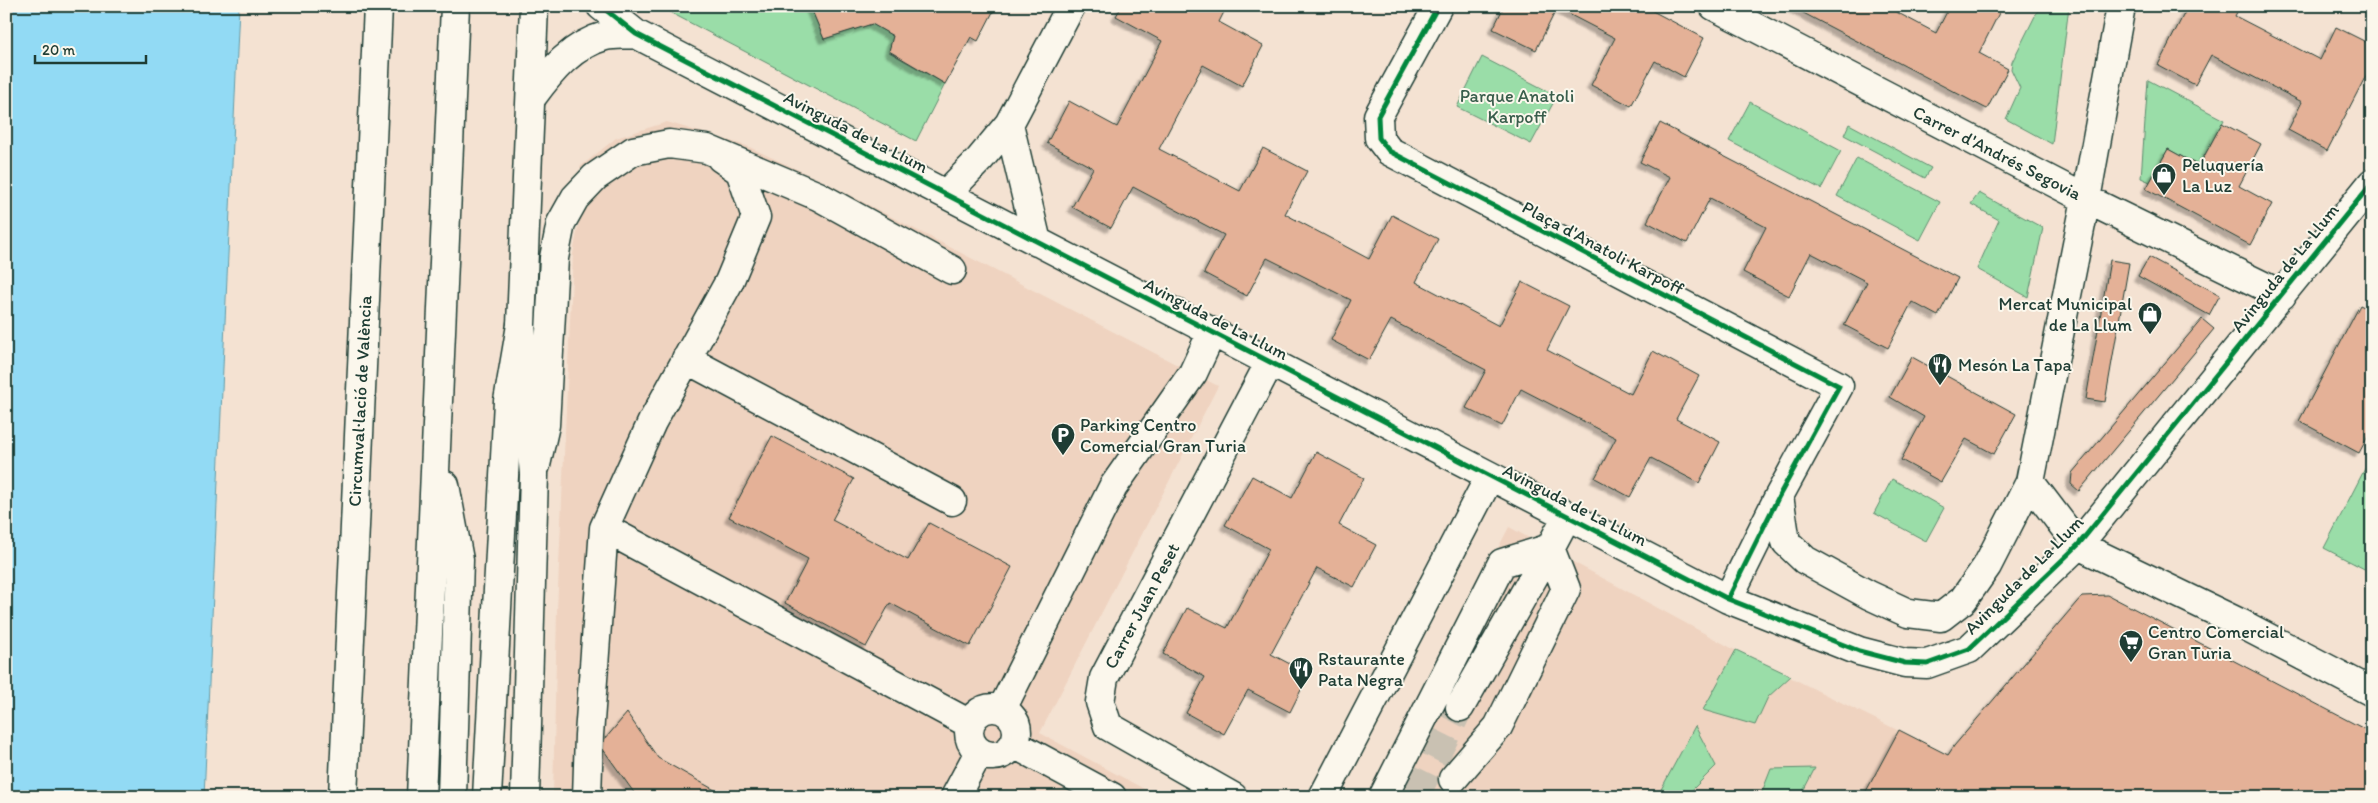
<svg xmlns="http://www.w3.org/2000/svg" width="2378" height="803" font-family="Itim,sans-serif">
<style>
.built{fill:#efd3c0}
.green{fill:#9adda8;stroke:#5c8d6e}
.water{fill:#92daf4;stroke:#649ba7}
.building{fill:#e4b197;stroke:#1f3d34;filter:url(#shadow)}
.lines{fill:none;stroke-linecap:round;stroke-linejoin:round}
.minor-tunnel{stroke:#c9c1b2;stroke-width:28;stroke-dasharray:28 14;stroke-linecap:butt}
.minor-casing{stroke:#1f3d34;stroke-width:31}
.major-casing{stroke:#1f3d34;stroke-width:31}
.highway-casing{stroke:#1f3d34;stroke-width:31}
.minor{stroke:#fbf7ec;stroke-width:28}
.major{stroke:#fbf7ec;stroke-width:28}
.highway{stroke:#fbf7ec;stroke-width:28}
.cycleway-casing{stroke:#fbf7ec;stroke-width:8}
.cycleway{stroke:#00873e;stroke-width:5}
.labels{text-anchor:middle;stroke-width:4;stroke-linejoin:round;paint-order:stroke}
.park-label{font-size:18px;fill:#385d4b;stroke:#fbf7ec}
.street-label{font-size:18px;fill:#1f3d34;stroke:#fbf7ec}
.poi-label{font-size:18px;fill:#1f3d34;stroke:#fbf7ec;text-anchor:start}
</style>
<defs>
<filter id="shadow"><feDropShadow dx="-4.5" dy="4.5" stdDeviation="1" flood-color="#0004"/></filter>
</defs>
<rect width="100%" height="100%" fill="#f4e2d2"/>
<filter id="ink" filterUnits="userSpaceOnUse"><feTurbulence type="fractalNoise" baseFrequency=".02" numOctaves="2"/><feDisplacementMap in="SourceGraphic" scale="10" xChannelSelector="R" yChannelSelector="G"/><feConvolveMatrix kernelMatrix="1 2 1 2 8 2 1 2 1" color-interpolation-filters="sRGB"/></filter>
<g filter="url(#ink)">
<path class="built" d="M 667,122 L 747,146 L 826,183 L 1218,386 L 1040,733 L 1159,797 L 553,797 L 557,611 L 573,254 L 580,216 L 600,192 L 580,167 L 616,138 Z
M 1509,527 L 1735,650 L 1948,755 L 1954,746 L 2082,596 L 2108,595 L 2372,733 L 2372,797 L 1369,797 Z"/>
<path class="green" d="M 658,6 L 810,6 L 824,39 L 872,24 L 893,36 L 889,52 L 945,84 L 916,141 Z
M 2040,6 L 2069,6 L 2052,144 L 2006,119 L 2020,88 L 2011,69 L 2012,62 Z
M 1482,57 L 1557,96 L 1531,144 L 1457,107 Z
M 2148,80 L 2224,120 L 2199,166 L 2168,149 L 2150,182 L 2141,178 Z
M 1750,102 L 1841,151 L 1821,189 L 1729,141 Z
M 1849,124 L 1931,168 L 1925,178 L 1844,135 Z
M 1857,158 L 1940,202 L 1920,240 L 1837,196 Z
M 1979,193 L 2043,228 L 2028,297 L 1977,269 L 1999,220 L 1971,204 Z
M 2372,455 L 2372,573 L 2324,548 Z
M 1892,479 L 1944,508 L 1926,541 L 1874,513 Z
M 1736,650 L 1791,676 L 1768,697 L 1755,725 L 1703,710 Z
M 1695,726 L 1716,766 L 1685,797 L 1657,797 Z
M 1815,768 L 1800,797 L 1760,797 L 1771,769 Z"/>
<path class="water" d="M 6,6 L 239,6 L 204,797 L 6,797 Z"/>
<path class="building" d="M 810,6 L 996,6 L 978,41 L 971,37 L 945,84 L 889,51 L 893,36 L 872,24 L 824,39 Z
M 1122,6 L 1227,6 L 1219,22 L 1263,46 L 1242,86 L 1203,65 L 1159,149 L 1240,191 L 1263,148 L 1307,171 L 1285,214 L 1369,259 L 1392,215 L 1438,239 L 1416,282 L 1499,326 L 1522,282 L 1569,306 L 1547,350 L 1631,394 L 1653,351 L 1699,376 L 1676,419 L 1720,442 L 1699,483 L 1651,458 L 1630,497 L 1595,478 L 1616,438 L 1521,389 L 1502,426 L 1466,408 L 1486,370 L 1391,320 L 1369,360 L 1331,340 L 1351,300 L 1267,258 L 1247,296 L 1204,273 L 1224,235 L 1133,187 L 1111,228 L 1072,207 L 1093,168 L 1047,143 L 1069,101 L 1117,127 L 1162,41 L 1116,16 Z
M 1504,6 L 1643,6 L 1704,38 L 1684,77 L 1655,61 L 1631,106 L 1591,85 L 1615,38 L 1557,8 L 1536,50 L 1493,29 Z
M 1790,6 L 1885,6 L 1936,33 L 1950,6 L 2000,6 L 2002,7 L 1979,53 L 2008,69 L 1987,109 Z
M 2188,6 L 2240,6 L 2235,16 L 2320,60 L 2336,27 L 2372,45 L 2372,64 L 2327,151 L 2288,130 L 2302,102 L 2211,55 L 2195,85 L 2158,65 Z
M 1660,123 L 1958,278 L 1938,316 L 1912,302 L 1888,348 L 1844,325 L 1867,282 L 1811,253 L 1789,296 L 1743,272 L 1766,227 L 1710,198 L 1687,243 L 1647,222 L 1670,177 L 1640,162 Z
M 2222,123 L 2261,144 L 2239,186 L 2272,204 L 2250,245 L 2146,189 L 2168,149 L 2199,166 Z
M 2149,257 L 2220,295 L 2209,315 L 2138,276 Z
M 2110,260 L 2129,263 L 2105,402 L 2086,399 Z
M 2360,305 L 2372,311 L 2372,429 L 2359,453 L 2299,421 Z
M 2202,319 L 2214,329 L 2079,491 L 2071,484 L 2072,473 Z
M 1912,357 L 2016,414 L 1994,454 L 1966,439 L 1941,482 L 1901,460 L 1924,417 L 1890,397 Z
M 772,436 L 854,479 L 832,520 L 908,560 L 929,523 L 1012,567 L 970,646 L 890,603 L 866,647 L 785,603 L 808,559 L 729,517 Z
M 1316,452 L 1364,478 L 1339,525 L 1376,545 L 1354,587 L 1317,568 L 1271,654 L 1309,674 L 1290,712 L 1248,690 L 1224,734 L 1186,713 L 1205,677 L 1163,654 L 1187,608 L 1227,628 L 1269,549 L 1225,525 L 1252,476 L 1292,498 Z
M 2108,595 L 2372,733 L 2372,797 L 1863,797 L 1899,730 L 1948,755 L 1954,746 L 2082,596 Z
M 627,713 L 658,758 L 727,797 L 634,797 L 635,794 L 600,745 Z"/>
<g class="lines">
<path class="minor-tunnel" d="M 1415,797 L 1460,707"/>
<defs>
<path id="minor" d="M 601,6 L 636,34 L 1728,599 L 1859,651 L 1905,663 L 1927,664 L 1969,649 L 2078,545 L 2372,183
M 1438,6 L 1378,116 L 1379,138 L 1389,151 L 1839,386 L 1779,496 L 1728,599
M 1714,6 L 2086,199 L 2282,295
M 532,97 C 551,71 572,45 605,36 C 614,34 626,35 636,34
M 1009,124 L 1037,242
M 946,194 L 980,159 L 1009,124 L 1071,6
M 686,359 L 952,501
M 536,465 L 545,425 L 554,258 L 561,223 L 575,198 L 595,177 L 633,151 L 669,144 L 707,149 L 818,196 L 952,270
M 2030,482 L 2078,545 L 2240,623 L 2372,692
M 1779,496 L 1786,542 L 1805,560 L 1869,595 L 1908,613 L 1941,617 L 1963,600 L 1987,566 L 2030,482 L 2086,199 L 2121,6
M 604,528 L 970,724
M 1460,707 L 1550,548
M969 732a24 24 0 1 1 48 0a24 24 0 1 1-48 0Z
M 1002,709 L 1113,487 L 1193,373 L 1212,332
M 1014,744 L 1112,797
M 1453,779 L 1498,727 L 1566,589 L 1550,548
M 587,797 L 589,735 L 604,528 L 652,422 L 729,282 L 756,217 L 740,171 L 721,158
M 955,797 L 979,752
M 1233,797 L 1108,726 L 1100,702 L 1104,678 L 1270,362
M 1323,797 L 1490,476
M 1383,797 L 1502,563 L 1550,548 L 1567,516"/>
<path id="major" d="M 487,797 L 508,401 L 521,325 L 534,6"/>
<path id="highway" d="M 521,325 L 534,474 L 525,797
M 445,485 L 459,560 L 452,797
M 343,797 L 378,6
M 421,797 L 455,6"/>
</defs>
<use href="#minor" class="minor-casing"/>
<use href="#major" class="major-casing"/>
<use href="#highway" class="highway-casing"/>
<use href="#minor" class="minor"/>
<use href="#major" class="major"/>
<use href="#highway" class="highway"/>
<defs>
<path id="cycleway" d="M 601,6 L 636,34 L 1728,599 L 1859,651 L 1905,663 L 1927,664 L 1969,649 L 2078,545 L 2372,183
M 1438,6 L 1378,116 L 1379,138 L 1389,151 L 1839,386 L 1779,496 L 1728,599"/>
</defs>
<use href="#cycleway" class="cycleway-casing"/>
<use href="#cycleway" class="cycleway"/>
</g>
</g>
<defs>
<symbol id="shop-pin" viewBox="-11 -11 22 30"><path d="M0 17L-7.5 6A9.5 9.5 0 1 1 7.5 6Z" fill="#1f3d34" stroke="#fbf7ec"/><path d="M-5-2.5h2.3a2.7 3.5 0 0 1 5.4 0H5L5.5 6h-11ZM-1.5-2.5h3a1.5 2.3 0 0 0-3 0Z" fill="#fff"/></symbol>
<symbol id="restaurant-pin" viewBox="-11 -11 22 30"><path d="M0 17L-7.5 6A9.5 9.5 0 1 1 7.5 6Z" fill="#1f3d34" stroke="#fbf7ec"/><path d="M-5-6h1v4h1v-4h1v4h1v-4h1v5L-1.5 .5V6h-2V.5L-5-1ZM5-6V6H3V1.5H1.5Q1.5-4 5-6Z" fill="#fff"/></symbol>
<symbol id="parking-pin" viewBox="-11 -11 22 30"><path d="M0 17L-7.5 6A9.5 9.5 0 1 1 7.5 6Z" fill="#1f3d34" stroke="#fbf7ec"/><path d="M-3.5-5.5H1a3.5 3.5 0 0 1 0 7H-1V5.5H-3.5ZM-1-3.4V-.6H.8a1.4 1.4 0 0 0 0-2.8Z" fill="#fff"/></symbol>
<symbol id="supermarket-pin" viewBox="-11 -11 22 30"><path d="M0 17L-7.5 6A9.5 9.5 0 1 1 7.5 6Z" fill="#1f3d34" stroke="#fbf7ec"/><path d="M-6-5.5h2.5l.6 2H6L4.5 2H-2.5L-4.4-4H-6ZM-1.5 3.2a1.3 1.3 0 1 0 .1 0ZM3 3.2a1.3 1.3 0 1 0 .1 0Z" fill="#fff"/></symbol>
</defs>
<g fill-rule="evenodd">
<use href="#shop-pin" x="2150" y="161" width="28" height="38"/>
<use href="#shop-pin" x="2136" y="300" width="28" height="38"/>
<use href="#restaurant-pin" x="1926" y="351" width="28" height="38"/>
<use href="#parking-pin" x="1049" y="421" width="28" height="38"/>
<use href="#supermarket-pin" x="2117" y="628" width="28" height="38"/>
<use href="#restaurant-pin" x="1287" y="655" width="28" height="38"/>
</g>
<g class="labels">
<g class="park-label">
<text x="1517" y="102">Parque Anatoli<tspan x="1517" dy="21">Karpoff</tspan></text>
</g>
<g class="street-label">
<text transform="translate(856 132) rotate(27)" y="6">Avinguda de La Llum</text>
<text transform="translate(1997 153) rotate(27)" y="6">Carrer d'Andrés Segovia</text>
<text transform="translate(1603 248) rotate(28)" y="6">Plaça d'Anatoli Karpoff</text>
<text transform="translate(2285 268) rotate(-51)" y="6">Avinguda de La Llum</text>
<text transform="translate(1216 319) rotate(27)" y="6">Avinguda de La Llum</text>
<text transform="translate(360 401) rotate(-87)" y="6">Circumval·lació de València</text>
<text transform="translate(1575 505) rotate(27)" y="6">Avinguda de La Llum</text>
<text transform="translate(2024 575) rotate(-45)" y="6">Avinguda de La Llum</text>
<text transform="translate(1142 606) rotate(-62)" y="6">Carrer Juan Peset</text>
</g>
<g class="poi-label">
<text x="2182" y="171">Peluquería<tspan x="2182" dy="21">La Luz</tspan></text>
<text x="2132" y="310" text-anchor="end">Mercat Municipal<tspan x="2132" dy="21">de La Llum</tspan></text>
<text x="1958" y="371">Mesón La Tapa</text>
<text x="1080" y="431">Parking Centro<tspan x="1080" dy="21">Comercial Gran Turia</tspan></text>
<text x="2148" y="638">Centro Comercial<tspan x="2148" dy="21">Gran Turia</tspan></text>
<text x="1318" y="665">Rstaurante<tspan x="1318" dy="21">Pata Negra</tspan></text>
</g>
</g>
<rect width="2378" height="803" fill="none" stroke="#fbf7ec" stroke-width="25"/>
<rect x="12" y="12" width="2353" height="778" fill="none" stroke="#1f3d34" stroke-width="2" filter="url(#ink)"/>
<path d="M35 55v8h111v-8" fill="none" stroke="#1f3d34" stroke-width="2.5"/>
<text x="42" y="55" font-size="15" fill="#1f3d34" stroke="#fbf7ec" stroke-width="4" paint-order="stroke">20 m</text>
</svg>
